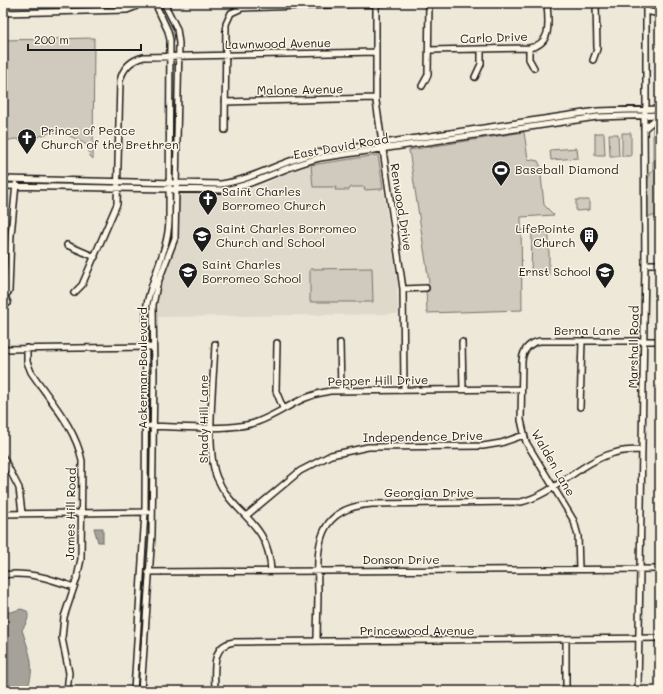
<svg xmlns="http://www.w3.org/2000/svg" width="663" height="694" font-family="Mali,sans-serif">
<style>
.built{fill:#ded9cb}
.green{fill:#cfcabd;stroke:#76736c}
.water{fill:#a7a299;stroke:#6f6c67}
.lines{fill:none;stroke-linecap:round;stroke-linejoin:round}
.minor-casing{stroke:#1c1c1c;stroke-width:8}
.minor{stroke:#fcf5e5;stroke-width:5}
.labels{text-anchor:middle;stroke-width:3;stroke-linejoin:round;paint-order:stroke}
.street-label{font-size:12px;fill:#1c1c1c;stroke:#fcf5e5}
.poi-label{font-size:12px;fill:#1c1c1c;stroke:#fcf5e5;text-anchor:start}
</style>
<rect width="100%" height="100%" fill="#eee8d9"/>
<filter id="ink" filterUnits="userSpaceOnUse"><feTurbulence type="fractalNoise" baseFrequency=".025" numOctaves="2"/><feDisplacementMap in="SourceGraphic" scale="8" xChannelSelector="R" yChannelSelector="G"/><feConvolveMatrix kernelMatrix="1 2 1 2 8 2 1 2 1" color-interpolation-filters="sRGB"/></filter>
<g filter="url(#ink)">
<path class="built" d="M 378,155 L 397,281 L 398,314 L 152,317 L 153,305 L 174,243 L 176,190 L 235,188 L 236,193 L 255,189 L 287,173 L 311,165 Z"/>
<path class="green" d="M 94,38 L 93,159 L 90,156 L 87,145 C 76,139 59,128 46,134 C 39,136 29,141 22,141 C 20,141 18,139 16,139 C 12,139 7,141 3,142 L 3,40 Z
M 660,120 L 660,216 L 646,216 L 645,184 L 653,169 L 653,127 L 655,123 Z
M 524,132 L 528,159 L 538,161 L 540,165 L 544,205 L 554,215 L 521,217 L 522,310 L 427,313 L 426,288 L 429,282 L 409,150 Z
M 595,133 L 604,133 L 605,155 L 595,155 Z
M 622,133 L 631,133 L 631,156 L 622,156 Z
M 609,134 L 618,134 L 619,156 L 610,156 Z
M 577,148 L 578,158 L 551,160 L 550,150 Z
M 378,155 L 383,188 L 381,189 L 364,190 L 365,187 L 351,187 L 349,190 L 335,190 L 336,187 L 313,187 L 311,165 Z
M 576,200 L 589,200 L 589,210 L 576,211 Z
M 532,232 L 549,232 L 549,275 L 531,275 Z
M 372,268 L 373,302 L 310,302 L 310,269 Z"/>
<path class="water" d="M 94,528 L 103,528 L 103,542 L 98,542 Z
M 21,609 L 27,611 C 30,619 26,623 22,630 C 29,652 37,668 26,691 L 3,691 L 3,611 L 11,612 Z"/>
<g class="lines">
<defs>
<path id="minor" d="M 376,3 L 376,101 L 403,289 L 404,390
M 646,11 L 660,14
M 3,13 L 127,10 L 135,7 L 140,3
M 529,48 L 529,59 L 534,68
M 429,50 L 529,48 C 553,44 548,22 547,3
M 593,60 L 597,49 L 596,3
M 475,77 L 481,64 L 481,49
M 422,86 L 428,75 L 429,3
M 225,102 L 376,98
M 644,129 L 658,117
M 225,130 L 226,24 L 231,13 L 242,8 L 387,3
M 3,179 L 221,184 C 255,179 283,160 317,153 L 597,111 L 660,109
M 3,186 L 223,190 C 257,185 286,165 320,158 L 597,117 L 660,115
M 67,245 L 95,257
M 645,264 L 660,264
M 403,289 L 426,288
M 74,293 L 82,285 L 117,204 L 120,81 C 123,67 131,60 144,57 L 376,52
M 5,296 L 9,291 L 11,235 L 16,184
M 5,296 L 8,303
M 462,342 L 463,389
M 277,343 L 276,391 L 283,408
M 340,343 L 341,390
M 215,344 C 214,377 205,451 217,478 C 234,517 269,520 271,571
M 27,348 L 27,362 L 31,372 C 49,399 76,428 82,461 L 81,559 L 77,578 L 64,617 L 62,638 L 69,673 L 67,691
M 3,349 L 150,347
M 580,407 L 582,341
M 150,426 C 177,427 234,431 257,422 C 284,412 298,396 330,391 L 521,389
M 3,457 L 19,488 L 22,513
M 3,514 L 148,512
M 246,516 L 300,471 L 331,455 L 368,447 L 483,446 L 501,443 L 524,435
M 579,569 L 578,536 L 574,521 L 526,442 L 521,420 L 522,361 C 523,350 529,343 540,341 L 660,341
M 148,572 L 660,569
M 3,575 C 28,571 51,579 74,587
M 317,641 C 317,625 318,608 318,592 C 317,547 315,508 372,504 L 521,502 C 555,494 580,462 614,453 C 623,450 633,450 642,450
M 134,691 L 145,512 L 146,310 C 150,279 168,252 169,221 L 170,40 L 168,31 L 155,3
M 141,691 L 152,534 L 154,372 L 153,305 L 157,285 L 175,238 L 179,43 L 177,29 L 164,3
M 215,691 C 215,672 210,645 234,642 L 660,638
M 566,691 L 566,639
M 638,691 L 645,264 L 644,119 L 646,105 L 646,3"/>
</defs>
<use href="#minor" class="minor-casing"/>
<use href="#minor" class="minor"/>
</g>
</g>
<defs>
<symbol id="church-pin" viewBox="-11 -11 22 30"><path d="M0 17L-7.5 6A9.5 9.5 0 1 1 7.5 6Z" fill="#1c1c1c" stroke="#fcf5e5"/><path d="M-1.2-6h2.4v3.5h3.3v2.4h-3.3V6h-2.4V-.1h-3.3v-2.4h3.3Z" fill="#fff"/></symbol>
<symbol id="stadium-pin" viewBox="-11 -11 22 30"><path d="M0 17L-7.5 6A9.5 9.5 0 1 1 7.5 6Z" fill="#1c1c1c" stroke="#fcf5e5"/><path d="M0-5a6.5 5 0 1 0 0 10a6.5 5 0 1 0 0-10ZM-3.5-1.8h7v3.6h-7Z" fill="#fff"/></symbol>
<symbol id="school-pin" viewBox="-11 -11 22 30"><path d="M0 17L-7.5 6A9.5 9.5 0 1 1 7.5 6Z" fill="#1c1c1c" stroke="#fcf5e5"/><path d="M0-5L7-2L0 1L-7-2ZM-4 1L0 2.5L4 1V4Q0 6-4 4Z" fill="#fff"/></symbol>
<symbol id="building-pin" viewBox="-11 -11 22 30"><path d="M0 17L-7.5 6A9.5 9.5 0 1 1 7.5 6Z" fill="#1c1c1c" stroke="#fcf5e5"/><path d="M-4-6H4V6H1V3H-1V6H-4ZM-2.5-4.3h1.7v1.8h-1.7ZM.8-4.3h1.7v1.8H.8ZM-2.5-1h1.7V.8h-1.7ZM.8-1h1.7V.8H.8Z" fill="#fff"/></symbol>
</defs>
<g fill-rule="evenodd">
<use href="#church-pin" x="16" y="127" width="22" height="30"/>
<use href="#stadium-pin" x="490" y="159" width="22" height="30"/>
<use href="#church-pin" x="197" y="188" width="22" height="30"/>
<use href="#school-pin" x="191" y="225" width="22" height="30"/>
<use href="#building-pin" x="578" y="225" width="22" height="30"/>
<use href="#school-pin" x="177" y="261" width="22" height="30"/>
<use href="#school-pin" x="594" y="261" width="22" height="30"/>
</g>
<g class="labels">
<g class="street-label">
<text transform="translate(494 38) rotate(-2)" y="4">Carlo Drive</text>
<text transform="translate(278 44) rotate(-1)" y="4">Lawnwood Avenue</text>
<text transform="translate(300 90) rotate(-1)" y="4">Malone Avenue</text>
<text transform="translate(341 147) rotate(-10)" y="4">East David Road</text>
<text transform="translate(401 207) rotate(81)" y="4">Renwood Drive</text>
<text x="587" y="335">Berna Lane</text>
<text transform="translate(634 347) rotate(-89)" y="4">Marshall Road</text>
<text transform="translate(143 368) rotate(-90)" y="4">Ackerman Boulevard</text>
<text transform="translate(378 381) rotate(-1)" y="4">Pepper Hill Drive</text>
<text transform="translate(204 419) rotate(-90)" y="4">Shady Hill Lane</text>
<text transform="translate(423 437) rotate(-1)" y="4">Independence Drive</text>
<text transform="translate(553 463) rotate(60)" y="4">Walden Lane</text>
<text x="429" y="497">Georgian Drive</text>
<text transform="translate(71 514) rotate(-89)" y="4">James Hill Road</text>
<text x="401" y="564">Donson Drive</text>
<text x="417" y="635">Princewood Avenue</text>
</g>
<g class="poi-label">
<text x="41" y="135">Prince of Peace<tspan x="41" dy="14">Church of the Brethren</tspan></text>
<text x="515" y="174">Baseball Diamond</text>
<text x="222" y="196">Saint Charles<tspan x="222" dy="14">Borromeo Church</tspan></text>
<text x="216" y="233">Saint Charles Borromeo<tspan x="216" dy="14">Church and School</tspan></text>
<text x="575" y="233" text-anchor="end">LifePointe<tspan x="575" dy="14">Church</tspan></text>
<text x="202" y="269">Saint Charles<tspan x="202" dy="14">Borromeo School</tspan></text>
<text x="591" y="276" text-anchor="end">Ernst School</text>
</g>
</g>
<rect width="663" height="694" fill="none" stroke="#fcf5e5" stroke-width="16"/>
<rect x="8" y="8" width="647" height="678" fill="none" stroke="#1c1c1c" stroke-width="1.5" filter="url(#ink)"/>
<path d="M28 44v6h113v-6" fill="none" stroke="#1c1c1c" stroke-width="2"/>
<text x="34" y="44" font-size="12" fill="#1c1c1c" stroke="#fcf5e5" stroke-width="3" paint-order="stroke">200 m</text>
</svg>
